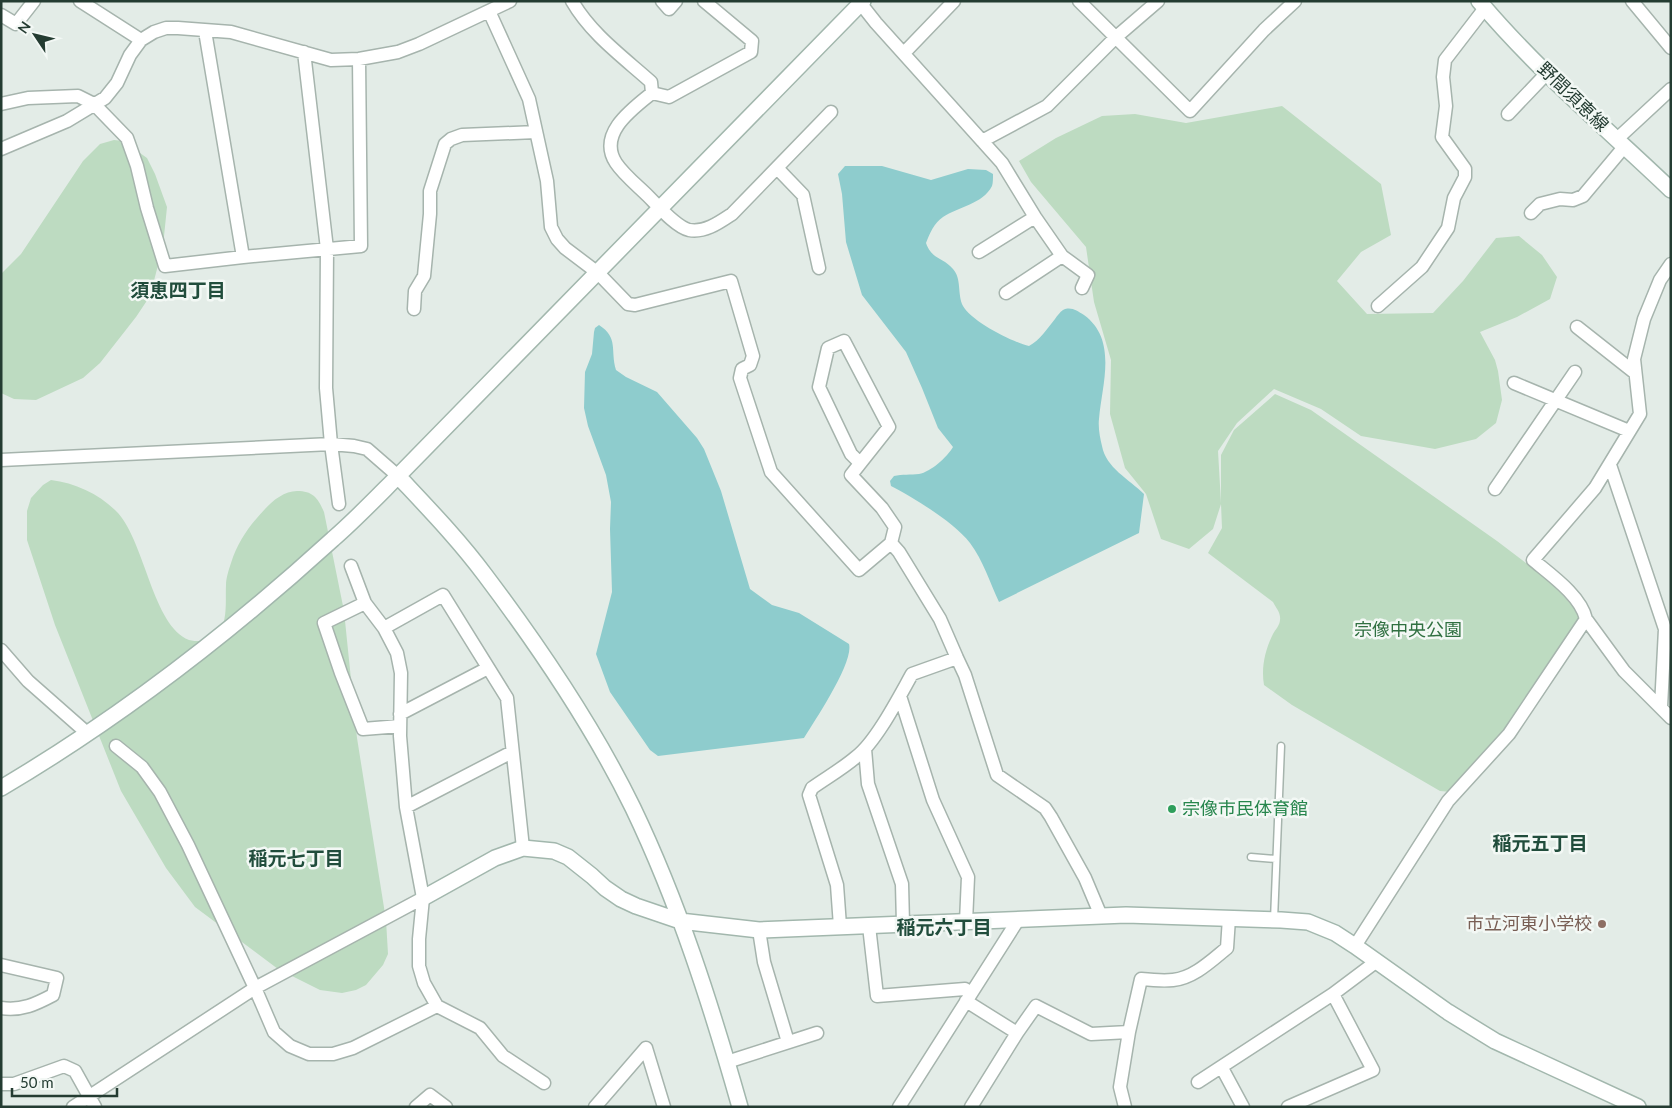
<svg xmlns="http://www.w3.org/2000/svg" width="1672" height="1108" font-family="Lato,'Noto Sans JP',sans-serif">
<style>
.green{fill:#bddbc1}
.water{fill:#8ecccd}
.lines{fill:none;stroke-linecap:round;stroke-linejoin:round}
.lane-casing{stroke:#a6b4ad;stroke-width:9}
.street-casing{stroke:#a6b4ad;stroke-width:15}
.secondary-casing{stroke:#a2b7ad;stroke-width:18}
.lane{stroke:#fff;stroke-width:6}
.street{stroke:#fff;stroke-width:12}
.secondary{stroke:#fff;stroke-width:15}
.leisure-dot{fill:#2e9e5b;stroke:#f3f8f5;stroke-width:2}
.education-dot{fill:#8d6e63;stroke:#f3f8f5;stroke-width:2}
.labels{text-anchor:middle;stroke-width:5;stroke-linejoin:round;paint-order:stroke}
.street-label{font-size:18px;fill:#243c32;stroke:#f3f8f5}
.park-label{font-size:18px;fill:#307041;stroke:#f3f8f5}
.leisure-label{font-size:18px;fill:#27864d;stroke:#f3f8f5;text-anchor:start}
.education-label{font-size:18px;fill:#785e54;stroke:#f3f8f5;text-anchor:end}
.neighbourhood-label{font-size:19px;font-weight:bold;fill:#214d3c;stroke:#f3f8f5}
</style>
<rect width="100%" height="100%" fill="#e3ece7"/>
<path class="green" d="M 1282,106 L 1381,184 L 1391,235 L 1361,252 L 1337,281 L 1367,314 L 1433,313 L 1463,281 L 1496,238 L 1519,236 L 1542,255 L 1557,277 L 1550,299 L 1517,317 L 1480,332 L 1495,360 L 1498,371 L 1502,400 L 1496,423 L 1476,439 L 1435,449 L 1361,436 L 1321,409 L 1274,389 L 1237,423 L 1218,451 L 1221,503 L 1221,455 L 1234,430 L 1275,394 L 1311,410 L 1497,541 L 1550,581 L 1578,612 L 1579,619 L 1505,731 L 1451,792 L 1440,791 L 1292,705 L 1264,685 C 1261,668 1265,650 1273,634 C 1275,630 1280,625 1280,620 C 1281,613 1276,608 1273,602 L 1208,553 L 1222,528 L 1221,504 L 1213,529 L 1189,549 L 1161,539 L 1146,494 L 1125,468 L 1110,414 L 1111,360 L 1094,302 L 1086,247 L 1031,182 L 1019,161 L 1056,138 L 1102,116 L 1135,114 L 1186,123 Z
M 114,140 L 123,141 L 147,158 L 155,174 L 167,207 L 163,246 L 150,296 L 136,317 L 100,363 L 83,378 L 36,400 L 14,399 L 1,393 L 1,274 L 21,254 L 83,161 L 100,144 Z
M 51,480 C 76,483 101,495 118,513 C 145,543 153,626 189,640 C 192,641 197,641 200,641 C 201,641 207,642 207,641 C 230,634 225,603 226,585 C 226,578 229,569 231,563 C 238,541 250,525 265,509 C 273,500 285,491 297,491 C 313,491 318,498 324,512 L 344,611 L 357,738 L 386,920 L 388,954 L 383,965 L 366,985 L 356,990 L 342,993 L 320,990 L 278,969 L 195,907 L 166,868 L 121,791 L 55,625 L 27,540 L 27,511 L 31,498 L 43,485 Z"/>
<path class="water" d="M 845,166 L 882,166 L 931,180 L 968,169 L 986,170 L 993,174 C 993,178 993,183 992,186 C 983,204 958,207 943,217 C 934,223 930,233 926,243 C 932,260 943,257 953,269 C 962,279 957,294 963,306 C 971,321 1012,342 1029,346 C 1040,340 1047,329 1055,319 C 1057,316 1060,312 1063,310 C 1071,306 1077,311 1084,315 C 1118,340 1102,384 1099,419 C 1098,427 1100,438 1102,446 C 1106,468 1129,479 1144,494 L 1139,533 L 999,602 C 990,583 983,560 970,543 C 954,522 914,498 891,486 L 890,481 L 894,476 C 902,474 911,475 919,474 C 931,472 947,457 953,447 L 938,428 L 922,388 L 906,352 L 862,295 L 846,242 L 842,194 L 838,174 Z
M 599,325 C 619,338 610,350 616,370 L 626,377 L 657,392 L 697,438 L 704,449 L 721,491 L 750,589 L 772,605 L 799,613 L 849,644 C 854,662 815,720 804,738 L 658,756 L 650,750 L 610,692 L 596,654 L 612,592 L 610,529 L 611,502 L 606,475 L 588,426 L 584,408 L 585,372 L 592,354 L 594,332 L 595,328 Z"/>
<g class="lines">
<defs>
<path id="lane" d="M 1251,857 L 1276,859
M 1274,920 L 1281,746"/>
<path id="street" d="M 80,1 L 141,40
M 572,1 C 591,34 623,57 651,82 L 652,93 C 632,109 597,134 616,163 C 624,175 638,186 648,196 C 658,206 676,227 689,230 C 705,233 720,222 732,214 L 831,112
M 662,1 L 669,9 L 676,1
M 1079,1 L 1190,111 L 1264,30 L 1295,1
M 1632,1 L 1671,48
M 861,4 L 876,23 L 1002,163 L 1035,217 L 1062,256 L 1088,275 L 1082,288
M 489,11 L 529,99 L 547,181 L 551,227 L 557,239 L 565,248 L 598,273 L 628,304 L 635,305 L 731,281 L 753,356 L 750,365 L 742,369 L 740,378 L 771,472 L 859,570 L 891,543 L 899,552 L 940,619 L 957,658 L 965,675 L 997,775 L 1045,808 L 1051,817 L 1085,878 L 1101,916
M 1,15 L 16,24 L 34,1
M 205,31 L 243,257
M 304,52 L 327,249 L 326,388 L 331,444 L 339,504
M 904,53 L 954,1
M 652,93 L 669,97 L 751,52 L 752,41 L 704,1
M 1,104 L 28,98 L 78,96 L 94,104 L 127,138 L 137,166 L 147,208 L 165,266 L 243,257 L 361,246 L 359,59
M 1508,114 L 1547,73
M 1617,139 L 1671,89
M 982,141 L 1047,106 L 1115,38 L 1158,1
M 1,149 L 67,121 L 105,98 L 117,83 L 130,55 L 141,40 L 154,32 L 166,28 L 178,28 L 231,32 L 331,60 L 359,59 L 398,52 L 419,44 L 510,1
M 777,168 L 803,195 L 819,268
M 1531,213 L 1540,204 L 1560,199 L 1573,200 L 1583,196 L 1624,147
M 979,252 L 1035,217
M 1006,293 L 1062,256
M 1378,306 L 1422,267 L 1448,228 L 1454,198 L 1465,177 L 1465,169 L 1442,137 L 1446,106 L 1443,77 L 1445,60 L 1485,8
M 414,309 L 415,291 L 424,276 L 430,214 L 430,191 L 445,144 L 451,139 L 462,135 L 536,132
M 1577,327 L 1634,372
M 1514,383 L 1629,431
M 1,460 L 331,444 L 354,446 L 367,449 L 398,476
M 860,463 L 851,454 L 819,387 L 828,348 L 844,341 L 889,427 L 851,475 L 882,508 L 895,527 L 891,543
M 1610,465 L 1665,629 L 1661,707
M 1495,489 L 1575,372
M 351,566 L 365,603 L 384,628 L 397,653 L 401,673 L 400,736 L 406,807 L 423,898 L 419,939 L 419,966 L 424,983 L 437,1006 L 480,1028 L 503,1056 L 544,1083
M 365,603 L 324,623 L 341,673 L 363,729 L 400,726
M 1586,619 L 1624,671 L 1671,718
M 384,628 L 443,595 L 507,698 L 523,848
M 1,650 L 28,681 L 87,733
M 900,696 L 933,800 L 968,877 L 966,922
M 400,714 L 488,668
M 116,746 L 142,767 L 160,792 L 188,845 L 255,988 L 274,1032 L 290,1046 L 309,1054 L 333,1054 L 353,1048 L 437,1006
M 865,749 L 868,784 L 902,884 L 903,924
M 406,807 L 512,752
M 840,926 L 837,885 L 809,795 L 812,788 C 826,778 842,769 856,757 C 876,742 899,697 912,674 L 957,658
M 869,926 L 877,996 L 965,989 L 971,993
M 759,930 L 764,962 L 788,1042
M 1355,946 L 1448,801 L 1509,734 L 1586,619 C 1581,596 1551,575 1533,560 L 1595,488 L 1640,414 L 1634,359 L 1644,319 L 1660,280 L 1671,264
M 1,965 L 57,978 L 53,995 C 36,1004 22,1011 1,1008
M 966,1001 L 1017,1033 L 971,1107
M 1017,1033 L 1036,1006 L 1091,1034 L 1129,1032
M 646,1048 L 664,1107
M 727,1062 L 817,1033
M 1222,1068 L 1243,1107
M 1198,1082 L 1333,994
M 1,1084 L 14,1084 L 64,1066 L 75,1071 L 95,1107
M 73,1107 L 255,988 L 423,898
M 416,1107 L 430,1095 L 446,1107
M 595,1107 L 646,1048
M 899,1107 L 1018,920
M 1125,1107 L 1120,1087 L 1129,1032 L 1141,979 C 1151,980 1163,981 1173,980 C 1194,978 1212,960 1227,948 L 1229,918
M 1288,1107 L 1373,1070 L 1333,994 L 1377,961"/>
<path id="secondary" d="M 1479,1 C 1537,70 1606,128 1671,190
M 398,476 C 428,508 459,540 485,575 C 540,648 593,726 633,808 C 679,904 711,1005 740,1107
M 1,788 C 120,718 231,632 333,539 C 356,519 377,497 398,476 L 863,1
M 423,898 L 495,858 L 523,848 L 554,851 L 568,857 L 592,876 L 605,888 L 621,899 L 636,906 L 680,921 L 759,930 L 1126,915 L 1281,920 L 1308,922 L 1335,933 L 1355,946 L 1448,1012 L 1495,1041 L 1638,1107"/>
</defs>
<use href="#lane" class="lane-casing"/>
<use href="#street" class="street-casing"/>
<use href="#secondary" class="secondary-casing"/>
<use href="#lane" class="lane"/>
<use href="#street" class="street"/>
<use href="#secondary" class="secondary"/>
</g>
<circle class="leisure-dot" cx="1172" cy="809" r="5"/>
<circle class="education-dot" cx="1602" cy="924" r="5"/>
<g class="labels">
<g class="street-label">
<text transform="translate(1573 97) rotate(44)" y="6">野間須恵線</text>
</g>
<g class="park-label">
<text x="1408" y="636">宗像中央公園</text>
</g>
<g class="leisure-label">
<text x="1182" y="815">宗像市民体育館</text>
</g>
<g class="education-label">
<text x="1592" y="930">市立河東小学校</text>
</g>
<g class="neighbourhood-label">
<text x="178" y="297">須恵四丁目</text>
<text x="1540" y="850">稲元五丁目</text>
<text x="296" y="865">稲元七丁目</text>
<text x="944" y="934">稲元六丁目</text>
</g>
</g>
<rect width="1672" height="1108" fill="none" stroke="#243c32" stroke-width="5"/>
<g transform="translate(35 35) rotate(305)" stroke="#f3f8f5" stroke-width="4" paint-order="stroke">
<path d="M0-4L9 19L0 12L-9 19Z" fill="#243c32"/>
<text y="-8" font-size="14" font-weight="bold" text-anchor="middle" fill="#243c32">N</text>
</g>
<path d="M12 1088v8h105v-8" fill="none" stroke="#243c32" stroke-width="2.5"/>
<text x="20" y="1088" font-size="15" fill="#243c32" stroke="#f3f8f5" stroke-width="4" paint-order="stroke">50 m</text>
</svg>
